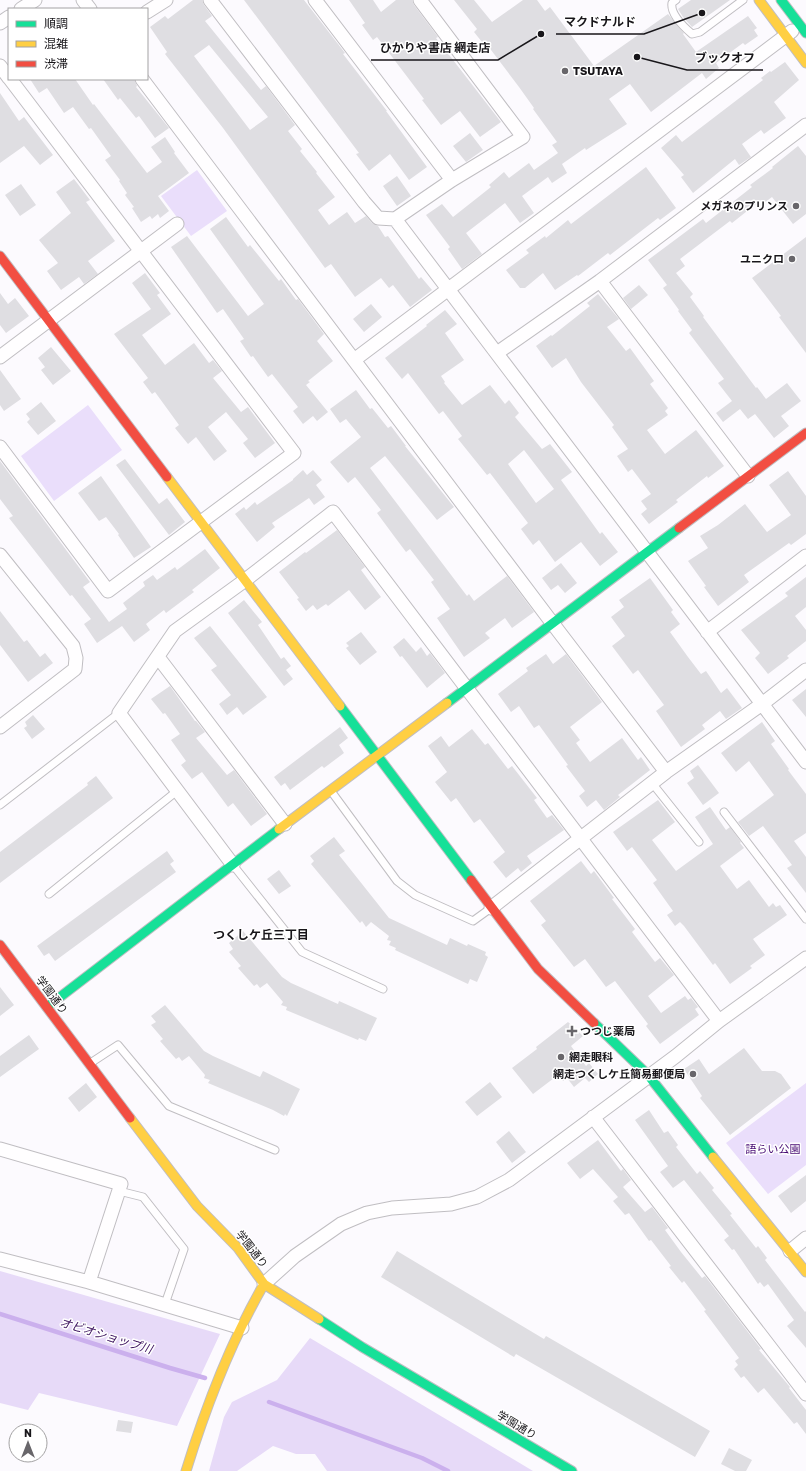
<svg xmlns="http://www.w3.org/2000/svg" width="806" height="1471" viewBox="0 0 806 1471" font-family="Rubik,'Noto Sans JP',sans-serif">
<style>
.green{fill:#eadefb}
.forest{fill:#e7daf8}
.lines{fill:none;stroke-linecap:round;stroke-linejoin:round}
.stream{stroke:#cbb0ed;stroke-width:4.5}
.building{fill:#dfdee2;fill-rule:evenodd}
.lane-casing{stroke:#c0bec2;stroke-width:9}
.street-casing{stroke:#c0bec2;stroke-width:15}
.fast-casing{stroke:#c0bec2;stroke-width:11}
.slow-casing{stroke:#c0bec2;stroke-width:11}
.jam-casing{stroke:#c0bec2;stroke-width:11}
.lane{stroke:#fffeff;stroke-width:7}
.street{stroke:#fffeff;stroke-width:13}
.fast{stroke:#16e098;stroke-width:9}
.slow{stroke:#ffcf43;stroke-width:9}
.jam{stroke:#f24e42;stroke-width:9}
.poi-dot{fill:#68666a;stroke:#fff;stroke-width:1.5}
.labels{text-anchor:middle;stroke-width:3;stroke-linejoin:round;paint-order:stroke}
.poi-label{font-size:11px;font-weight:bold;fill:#18161a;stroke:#fff;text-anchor:start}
.street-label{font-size:11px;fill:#18161a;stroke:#fff}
.park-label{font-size:11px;fill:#470a73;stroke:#fff}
.neighbourhood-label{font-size:12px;font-weight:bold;fill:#18161a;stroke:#fff}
.water-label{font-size:12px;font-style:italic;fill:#380e5b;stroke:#fff}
.leader{fill:none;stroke:#18161a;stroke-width:1.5}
.callout-dot{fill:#18161a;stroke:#fff;stroke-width:1.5}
.callout-label{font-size:12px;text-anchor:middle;font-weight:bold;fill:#18161a;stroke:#fff;stroke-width:3;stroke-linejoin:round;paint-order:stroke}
</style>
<rect width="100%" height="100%" fill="#fcfafe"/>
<path class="green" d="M197 170 227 211 191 236 161 196Z
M88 405 122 450 54 501 21 456Z
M806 1083V1165L768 1194 726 1143Z"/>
<path class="forest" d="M0 1271 220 1334 177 1426 39 1393 28 1410 0 1403Z
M310 1338 533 1471H327L315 1454H296L273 1446 237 1471H209L224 1417 232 1402 277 1380Z"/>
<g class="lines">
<path class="stream" d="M0 1314 170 1368 205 1378
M269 1402 422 1458 448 1471"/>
</g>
<path class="building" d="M193 0H202L204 5 212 16 205 21 261 90 266 86 295 125 288 131 302 149 300 151 317 172 316 173 335 197 318 210 329 225 347 212 355 223 366 216 372 223 378 226 385 237 388 236 419 279 421 277 432 290 410 307 393 285 389 288 381 278 355 297 331 264 325 268 223 128 165 54 167 52 150 27 165 16 168 19ZM209 45 268 117 250 130 194 56Z
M244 0H304L345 53 343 54 387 111H386L427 167 409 180 390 154 369 171 356 154 359 153Z
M349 0H373L381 12 396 0H412L414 5 438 37 436 38 501 122 480 137 460 111 441 125 422 100 424 99 377 37 373 40 362 25 365 23Z
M454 0H474L492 22 523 0H537L545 11 550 7 594 66 668 14 684 33 683 34 696 52 748 16 757 28 754 30 758 36 745 45 743 43 716 63 719 68 706 79 702 73 651 112 630 84 609 99 627 124 586 150 585 148 562 164 567 173 552 183 548 177 522 196 534 213 520 223 505 203 466 233 482 254 462 269 448 249 450 247 426 215 442 204 453 217 491 187 489 185 504 172 509 178 529 163 534 170 558 153 552 145 557 142 533 109 534 108 519 87 488 46 486 47 474 32 477 29Z
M691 0H730L692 27 683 17 678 9Z
M785 62 799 80 774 102 786 118 764 134 761 130 742 144 751 157 739 165 735 159 693 193 681 177 684 175 661 148 676 135 682 142 763 80 761 78 770 71 771 72Z
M30 79H75L93 105 94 104 147 173 162 162 151 147 165 137 175 152 174 153 189 173 158 196 169 211 160 218 158 214 152 219 150 216 141 222 132 208 134 207 125 195 127 193 119 181 120 180 105 160 111 156 91 128 89 129 73 107 64 113 47 88 39 93Z
M103 79H134L137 86 136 87 169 128 155 138 139 116 136 118 120 98 118 100Z
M0 93 19 121 24 117 53 155 40 165 24 146 0 163Z
M470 133 483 150 466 162 453 146Z
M798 146 806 156V214L793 224 772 197 764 203 761 200 732 223 730 221 680 259 685 266 676 273 693 294 690 297 704 316 703 317 756 388 757 387 766 399 787 383 801 401 781 416 789 426 774 438 755 414 748 419 740 409 723 422 716 413 732 401 718 383 724 379 689 333 692 330 678 311 679 310 663 288 667 285 648 260 703 219 706 223 752 187 750 185 773 168 772 167Z
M646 167 676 208 660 220 658 218 610 255 608 253 578 276 577 275 555 290 543 273 525 288H520L506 270 529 253 526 250 545 236 546 238 568 220 571 224Z
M397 176 411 196 397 206 383 186Z
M74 179 90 200 86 202 115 241 88 261 98 274 84 284 79 277 61 290 47 271 58 263 39 240 71 213 56 192Z
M21 184 36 205 20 216 5 195Z
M226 217 248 247 250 245 279 281 281 279 296 300 298 299 324 334 317 341 333 361 308 381 310 382 306 385 328 412 317 421 313 416 303 424 293 411 298 407 272 374 268 377 253 356 251 357 240 341 244 339 223 309 217 313 171 247 187 236 248 316 264 304 210 229Z
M806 237V353L779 317 781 316 752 278Z
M145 273 160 293 157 295 171 314 142 335 165 365 194 343 209 363 213 360 222 371 213 378 241 412 248 407 275 443 255 458 243 443 248 439 226 412 208 427 227 451 214 461 196 437 188 444 175 428 179 425 155 392 152 394 143 382 148 378 114 334 151 309 132 283Z
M639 285 648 295 631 309 623 298Z
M0 293 8 304 15 298 29 316 6 333 0 325Z
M598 294 619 319 607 327 626 351 630 348 654 381 650 384 668 408 665 411 668 415 647 430 665 454 696 430 724 466 708 478 707 476 676 500 678 502 649 524 641 514 647 509 641 501 651 494 632 469 628 472 617 456 628 449 612 427 614 425 581 382 566 358 552 368 536 346 551 335 552 336 590 306 587 303Z
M371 304 382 317 364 332 353 319Z
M445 310 457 324 445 333 464 360 441 376 445 382 444 383 462 405 490 385 505 404 509 400 519 413 515 417 542 449 550 444 572 472 561 480 600 534 602 532 618 552 600 566 581 542 555 562 539 540 533 545 521 529 528 523 490 473 487 475 458 439 462 436 443 411 439 414 408 373 402 379 385 358 427 326 426 325ZM524 450 554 489 536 503 508 464Z
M51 347 71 371 53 385 41 370 45 367 38 358Z
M0 370 21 399 4 411 0 405Z
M356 390 370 409 372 408 388 428 391 426 406 446H405L454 507 437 520 385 456 370 468 467 596 469 594 474 601 507 576 534 612 512 628 505 618 485 633 490 638 464 657 437 618 450 609 431 582 434 580 410 549 406 552 394 536 377 513 381 510 355 477 348 483 330 462 361 437 346 419 340 423 330 409Z
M41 402 56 421 38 435 27 422 30 419 26 414Z
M125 459 159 504 167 498 185 522 169 535 116 465Z
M0 461 90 582 83 587 109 622 127 609 123 603 145 586 143 582 153 575 157 580 175 567 177 570 205 549 220 568 192 590 194 592 166 613 164 610 146 624 150 630 134 642 122 626 97 643 84 624 91 619 72 595 70 596 9 518 13 516 0 499Z
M303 470 307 475 313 470 322 480 316 485 325 497 314 505 309 498 272 523 275 527 257 542 235 514 244 507 246 510 255 502 257 505 293 480V479Z
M788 471 806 496V534L791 545 789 543 744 575 749 582 718 606 704 587 706 586 688 561 708 548 700 536 718 525 745 504 767 532 791 515 769 485Z
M101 476 151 547 134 558 118 535 119 534 106 517 99 521 78 493Z
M337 530 365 567 361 570 381 597 365 610 349 590 328 606 326 604 317 610 313 605 306 611 297 599 299 598 279 572 305 552 306 553Z
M561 563 577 583 565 593 558 585 551 590 542 578Z
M806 577V607L795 616 806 630V641L787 656 789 658 768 674 755 658 760 653 741 630 788 596 785 593Z
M650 578 673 610 671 612 680 624 670 632 688 657 701 674 706 671 721 693 727 688 742 708 726 719 720 711 702 725 705 729 681 747 656 711 664 705 638 670 633 674 612 646 625 636 611 617 624 607 619 600Z
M244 600 262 622 258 625 281 659 284 657 291 666 286 670 293 679 284 686 228 613Z
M0 611 24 642 27 640 40 657 45 653 53 663 28 682 0 645Z
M210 626 267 697 243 715 237 707 227 715 219 704 231 695 211 670 217 666 194 638Z
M361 632 377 652 360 665 346 648 349 646 346 643Z
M404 638 416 652 421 647 427 656 430 653 445 673 427 688 402 656 400 657 393 647Z
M546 654 553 664 566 654 602 702 570 727 580 740 576 743 590 762 622 738 638 760 641 757 650 770 618 795 620 797 604 810 596 800 587 807 579 796 585 791 566 766 568 765 539 725 534 728 519 706 511 712 498 694 528 671 526 668Z
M170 686 195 721H196L205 732 196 738 227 775 234 770 267 814 251 826 233 803 228 807 202 772 192 779 181 765 186 761 171 740 180 734 165 713 163 714 151 699Z
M806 689V717L792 700Z
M33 715 45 729 32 739 24 728 27 726 25 722Z
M762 722 775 741 771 744 789 769 788 770 806 794V833L794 841 806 857V893L787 868 792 865 763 826 749 836 738 822 774 795 749 761 736 772 721 753Z
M340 727 348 738 339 745 344 753 324 768 322 766 290 790 285 783 281 786 274 777Z
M472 729 485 745 488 743 508 769 512 766 537 798 534 800 547 818 552 815 564 830 527 856 532 863 521 872 518 868 506 878 493 862 505 852 480 819 474 823 456 798 451 802 435 782 447 772 428 746 441 736 449 747Z
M698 765 719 793 703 805 687 783 694 778 690 771Z
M96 776 113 798 0 883V852L88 785 87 783Z
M658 800 675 822 652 840 676 871 713 844 695 817 710 807 726 830 730 827 741 842 740 843 744 848 720 866 737 889 749 880 769 907 773 903 776 907 780 905 787 915 753 939 765 955 750 966 752 968 730 984 715 963 713 965 684 926 680 922 675 926 667 915 673 911 653 883 657 880 632 847 627 851 613 832Z
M334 837 345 851 339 855 389 918 447 945 450 938 467 946 468 944 486 952 485 955 488 957 477 982 470 979 468 984 395 950 396 948 389 945 391 941 387 940 389 936 371 922 366 927 362 921 360 923 311 864 314 861 310 856Z
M167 851 174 861 170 864 176 872 55 961 49 953 44 956 37 946Z
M581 861 591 874 594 871 614 898 612 899 635 929 632 932 655 962 660 958 674 975 648 996 661 1013 685 996 688 1000 691 998 698 1007 695 1009 699 1015 660 1044 646 1026 648 1024 615 981 606 987 585 959 574 967 541 925 546 921 530 901Z
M279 870 291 886 279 894 267 879Z
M243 931 282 977 291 983 338 1004 339 1001 377 1018 366 1041 359 1038 358 1040 286 1010 287 1007 281 1005 283 1002 267 983 260 988 257 984 254 986 238 968 241 966 229 952 233 949 229 943Z
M0 987 14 1005 0 1016Z
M165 1005 204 1051 213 1056 260 1077 263 1071 300 1089 287 1116 285 1114 284 1116 273 1110 208 1083 210 1080 204 1078 205 1075 189 1056 182 1061 179 1057 176 1059 160 1041 163 1039 151 1025 156 1022 151 1016Z
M568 1022 583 1036 571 1046 586 1066 589 1063 598 1074 589 1082 585 1078 574 1087 567 1078 563 1081 558 1075 533 1094 512 1068 537 1049 536 1047Z
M29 1035 39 1049 0 1077V1056Z
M744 1048 762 1071H775L781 1074 791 1088 730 1135 700 1098 702 1096 684 1069 699 1059 709 1074Z
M490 1082 502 1097 477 1116 465 1102Z
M86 1083 97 1097 79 1112 68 1098Z
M649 1110 664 1133 668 1131 678 1145 676 1147 697 1174 700 1171 714 1188 712 1190 732 1214 730 1215 756 1248 758 1246 767 1258 765 1260 805 1312 806 1311V1348L787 1326 794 1320 768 1284 764 1287 760 1282 758 1284 734 1249 732 1250 724 1240 729 1236 684 1180 673 1188 660 1172 668 1166 635 1120Z
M509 1131 526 1152 512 1163 496 1142Z
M598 1140 621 1171 623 1169 631 1180 623 1187 645 1212 652 1207 668 1228 665 1230 681 1252 702 1278 705 1276 761 1349 759 1350 790 1387 789 1388 806 1410V1434L797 1422 794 1424 764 1388 758 1393 744 1376 741 1378 734 1369 738 1365 735 1361 739 1358 704 1311 706 1310 684 1281 682 1283 669 1267 671 1266 651 1240 649 1241 629 1213 625 1215 613 1201 618 1197 593 1169 580 1179 567 1163Z
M806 1175V1201L791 1213 778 1196Z
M397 1251 544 1339 546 1336 710 1431 695 1457 516 1354 514 1357 381 1277Z
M118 1420 133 1422 131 1433 116 1431Z
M729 1448 752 1460 746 1471H735L721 1464Z"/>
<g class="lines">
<defs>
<path id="lane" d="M676 0 672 3C670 14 685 28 692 34L700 32 743 0
M652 783 699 842
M331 791 397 881 415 895 473 921 491 908
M0 805 119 713
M724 812 806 919
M233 865 302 952 383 989
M49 894 177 791
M89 1064 118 1045 169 1106 275 1150
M119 1191 143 1197 184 1249 165 1304"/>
<path id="street" d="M83 0 90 9
M210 0 364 202 378 218 395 219 452 180 523 137 420 0
M315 0 452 180
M21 9 35 0
M147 12 166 0
M0 23 9 17
M0 66 9 78
M142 79 553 624 666 772 762 704 806 670
M395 219 806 762
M600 281 748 476
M497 353 600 281 806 125
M0 357 177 224
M354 360 792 31
M0 447 108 591 294 453 10 79
M0 555 73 646 76 658 75 669 0 727
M707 632 806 556
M158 657 285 824
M233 865 119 713 175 631 244 581 333 512 719 1021
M491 908 666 772
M593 1117 806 1394
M0 1149 121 1184 89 1282
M790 1251 806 1238
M0 1259 89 1282 242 1328
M264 1284 295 1256 341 1224 367 1213 392 1208 451 1204 477 1197 509 1180 676 1056 719 1021 806 958"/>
<path id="fast" d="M781 0 806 33
M447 703 679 528
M340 706 471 880
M47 1007 279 829
M594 1023 648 1075 713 1157
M319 1319 362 1347 572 1471"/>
<path id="slow" d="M759 0 806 63
M167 477 340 706
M279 829 447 703
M130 1118 197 1206 238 1248 264 1284 319 1319
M713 1157 806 1272
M186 1471C206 1406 230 1343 264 1284"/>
<path id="jam" d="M0 256 167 477
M679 528 806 433
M471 880 538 969 594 1023
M0 945 130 1118"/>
</defs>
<use href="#lane" class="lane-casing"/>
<use href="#street" class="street-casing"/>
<use href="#fast" class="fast-casing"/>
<use href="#slow" class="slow-casing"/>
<use href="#jam" class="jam-casing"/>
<use href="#lane" class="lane"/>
<use href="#street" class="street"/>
<use href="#fast" class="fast"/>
<use href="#slow" class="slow"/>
<use href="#jam" class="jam"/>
</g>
<g class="poi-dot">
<circle cx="565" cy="71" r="4"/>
<circle cx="796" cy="206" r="4"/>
<circle cx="792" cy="259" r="4"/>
<path d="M570 1025h4v4h4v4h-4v4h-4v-4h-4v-4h4z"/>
<circle cx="561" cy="1057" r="4"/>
<circle cx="693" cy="1074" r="4"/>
</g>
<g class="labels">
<g class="poi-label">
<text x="573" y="75">TSUTAYA</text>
<text x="788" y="210" text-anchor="end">メガネのプリンス</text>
<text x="784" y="263" text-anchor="end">ユニクロ</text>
<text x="580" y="1035">つつじ薬局</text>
<text x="569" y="1061">網走眼科</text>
<text x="685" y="1078" text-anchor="end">網走つくしケ丘簡易郵便局</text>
</g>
<g class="street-label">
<text transform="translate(52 995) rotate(53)" y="4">学園通り</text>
<text transform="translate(252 1249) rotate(52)" y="4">学園通り</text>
<text transform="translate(517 1425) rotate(31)" y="4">学園通り</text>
</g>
<g class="park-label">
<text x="773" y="1153">語らい公園</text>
</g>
<g class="neighbourhood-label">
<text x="261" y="939">つくしケ丘三丁目</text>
</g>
<g class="water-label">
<text transform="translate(106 1336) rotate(17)" y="4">オビオショップ川</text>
</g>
</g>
<path class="leader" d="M702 13L644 34H556M541 34L498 60H371M637 57L687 70H763"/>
<g class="callout-dot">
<circle cx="702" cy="13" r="4"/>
<circle cx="541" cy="34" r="4"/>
<circle cx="637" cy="57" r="4"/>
</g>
<g class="callout-label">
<text x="600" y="26">マクドナルド</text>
<text x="435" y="52">ひかりや書店 網走店</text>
<text x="725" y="62">ブックオフ</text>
</g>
<rect x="8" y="8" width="140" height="72" fill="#ffffff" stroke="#a3a2a3"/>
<rect x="16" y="21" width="20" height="6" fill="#16e098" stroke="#a3a2a3"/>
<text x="44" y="28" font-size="12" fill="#18161a">順調</text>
<rect x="16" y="41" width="20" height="6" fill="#ffcf43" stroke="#a3a2a3"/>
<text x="44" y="48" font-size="12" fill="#18161a">混雑</text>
<rect x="16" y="61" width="20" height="6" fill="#f24e42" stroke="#a3a2a3"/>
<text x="44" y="68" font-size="12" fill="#18161a">渋滞</text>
<g transform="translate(28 1443)"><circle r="19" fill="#ffffff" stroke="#a3a2a3"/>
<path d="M0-3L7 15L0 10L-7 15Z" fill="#68666a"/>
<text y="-6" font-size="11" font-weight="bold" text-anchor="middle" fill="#18161a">N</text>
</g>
</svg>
